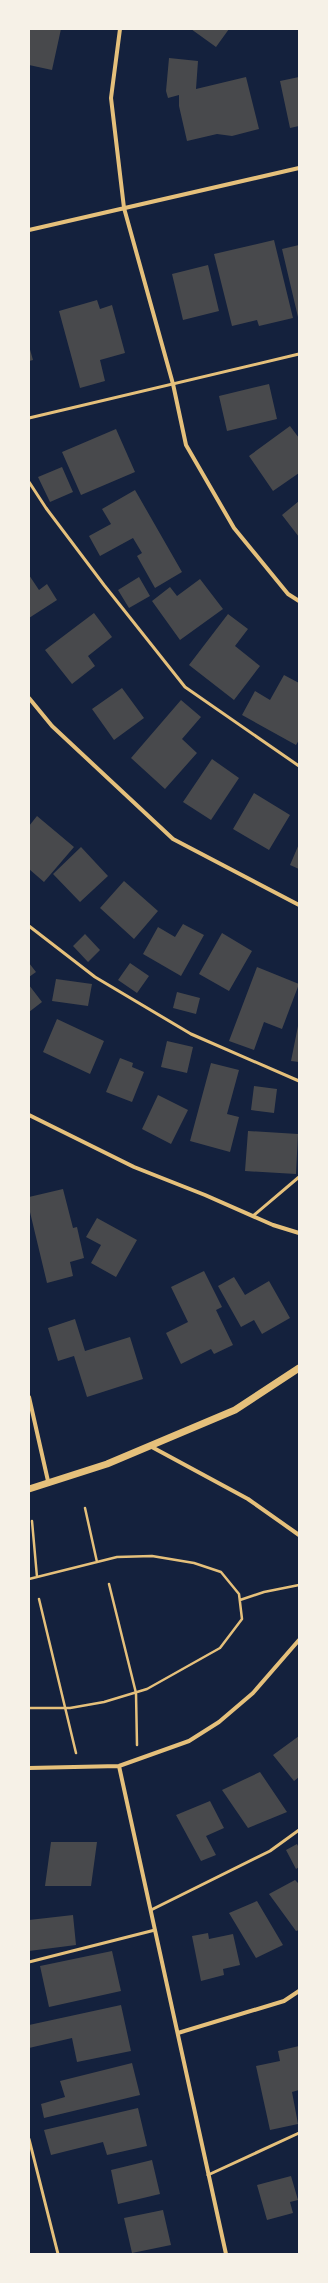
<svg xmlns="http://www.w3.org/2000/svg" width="328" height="2283" viewBox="0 0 328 2283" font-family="'Fira Sans',sans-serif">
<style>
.building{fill:#48494c}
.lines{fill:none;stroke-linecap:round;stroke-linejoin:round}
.path{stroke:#e5c07b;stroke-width:2.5}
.service{stroke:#e5c07b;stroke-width:3}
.minor{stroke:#e5c07b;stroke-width:4}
.tertiary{stroke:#e5c07b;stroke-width:7}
</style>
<rect width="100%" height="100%" fill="#14213d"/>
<path class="building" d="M29 29H61L52 70 29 65Z
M191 29H229L216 47Z
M169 58 198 61 196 89 246 77 259 129 232 136 217 134 187 141 179 106V95L168 98 166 91Z
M299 77V126L290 128 280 81Z
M274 240 293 318 259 326 257 320 232 326 214 254Z
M299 245V317H298L282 249Z
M208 265 219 311 183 320 172 274Z
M97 300 100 309 112 305 125 353 100 360 105 381 80 388 59 311Z
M29 346 33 360 29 361Z
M269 384 277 419 227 431 219 396Z
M290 426 299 438V473L273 491 249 456Z
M116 429 135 472 81 495 62 452Z
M62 467 73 492 50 502 38 477Z
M135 490 182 572 155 588 137 556 142 553 133 538 100 556 89 536 111 524 102 509Z
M299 501V537L282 515Z
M29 575 39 590 47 584 57 600 29 618Z
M139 577 150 596 129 608 118 590Z
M200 579 223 609 180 640 152 601 170 587 177 596Z
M94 613 112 637 88 656 95 666 72 684 45 650Z
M228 614 248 629 235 646 260 666 234 700 189 665Z
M284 675 299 683V740L296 745 242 715 255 691 270 700Z
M122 688 144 718 114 740 92 709Z
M181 700 201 717 182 739 197 753 165 789 131 758Z
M212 759 239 778 211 820 183 802Z
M254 793 290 815 269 850 233 829Z
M37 816 74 847 44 882 29 869V826Z
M299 844V869L290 865Z
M81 847 108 876 80 902 53 874Z
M124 881 158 911 134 939 100 908Z
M183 924 204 935 181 976 143 954 158 927 175 937Z
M222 933 252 951 229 991 199 974Z
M85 934 100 950 88 962 73 946Z
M29 963 36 972 29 977Z
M130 963 149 976 137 993 118 980Z
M257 967 299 984 282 1029 264 1022 254 1050 229 1041Z
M56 979 92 984 88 1006 52 1001Z
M29 985 42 1002 29 1012Z
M177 992 200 998 196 1014 173 1008Z
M57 1019 104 1041 90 1074 43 1052Z
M298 1026H299V1062L291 1061Z
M167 1041 193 1047 187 1073 161 1067Z
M120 1058 133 1063 132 1067 144 1072 132 1102 106 1092Z
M211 1063 239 1070 227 1114 239 1117 230 1152 190 1141Z
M254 1086 277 1089 274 1113 251 1110Z
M158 1095 188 1110 171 1144 142 1129Z
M248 1131 298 1134 296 1174 245 1171Z
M63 1189 73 1228 77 1227 84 1258 70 1262 73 1276 47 1283 29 1208V1197Z
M97 1218 137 1240 116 1277 91 1263 101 1245 86 1237Z
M204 1271 222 1307 216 1310 233 1345 214 1354 211 1349 181 1364 166 1333 188 1322 171 1287Z
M234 1277 245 1295 269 1281 290 1318 262 1334 254 1320 241 1327 218 1286Z
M75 1319 85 1351 130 1337 143 1379 87 1397 74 1356 58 1361 48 1328Z
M299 1736V1777L294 1781 273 1755Z
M260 1772 287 1812 248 1828 222 1790Z
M210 1801 224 1828 206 1836 216 1855 201 1861 176 1815Z
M51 1842H97L91 1886H45Z
M297 1844 299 1848V1867L296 1869 286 1850Z
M295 1880 299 1884V1930L296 1931 269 1894Z
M257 1901 283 1945 256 1958 229 1913Z
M73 1915 76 1945 29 1951V1920Z
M208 1933 209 1939 233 1934 240 1965 223 1969 224 1975 201 1981 192 1936Z
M112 1951 121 1991 49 2007 40 1966Z
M121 2005 131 2051 77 2062 72 2038 29 2048V2025Z
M299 2046V2090L292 2092 298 2124 270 2130 256 2066 280 2061 278 2051Z
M132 2063 140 2095 44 2118 41 2104 65 2097 60 2081Z
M138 2108 147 2146 107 2155 103 2142 51 2155 44 2130Z
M152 2160 160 2194 118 2204 111 2170Z
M291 2176 298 2200 290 2202 293 2213 267 2220 257 2185Z
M163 2210 171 2245 132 2253 124 2218Z"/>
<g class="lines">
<path class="path" d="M85 1508 97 1562
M32 1521 37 1577
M29 1579 117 1557 152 1556 194 1563 221 1572 239 1594 242 1619 220 1648 147 1689 104 1702 70 1708H29
M109 1584 136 1693 137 1745
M39 1599 76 1753
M240 1600 264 1592 299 1585"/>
<path class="service" d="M29 418 299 354
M29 482 46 508 104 585 185 687 299 766
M29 926 95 977 191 1034 299 1081
M253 1216 299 1177
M151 1910 270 1851 299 1830
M29 1962 155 1930
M29 2139 58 2254
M208 2175 299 2133"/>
<path class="minor" d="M120 29 111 98 124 208 173 384 186 445 234 528 288 594 299 601
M29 230 299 168
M29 698 52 726 173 839 299 905
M29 1115 134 1167 205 1195 273 1225 299 1233
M29 1397 48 1481
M150 1446 248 1499 299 1535
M119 1766 226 2254
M29 1768 119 1766 189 1741 219 1722 253 1693 299 1640
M178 2033 284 2001 299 1991"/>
<path class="tertiary" d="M29 1489 107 1464 235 1410 299 1368"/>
</g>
<rect width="328" height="2283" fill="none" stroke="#f6f1e7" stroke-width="60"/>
</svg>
